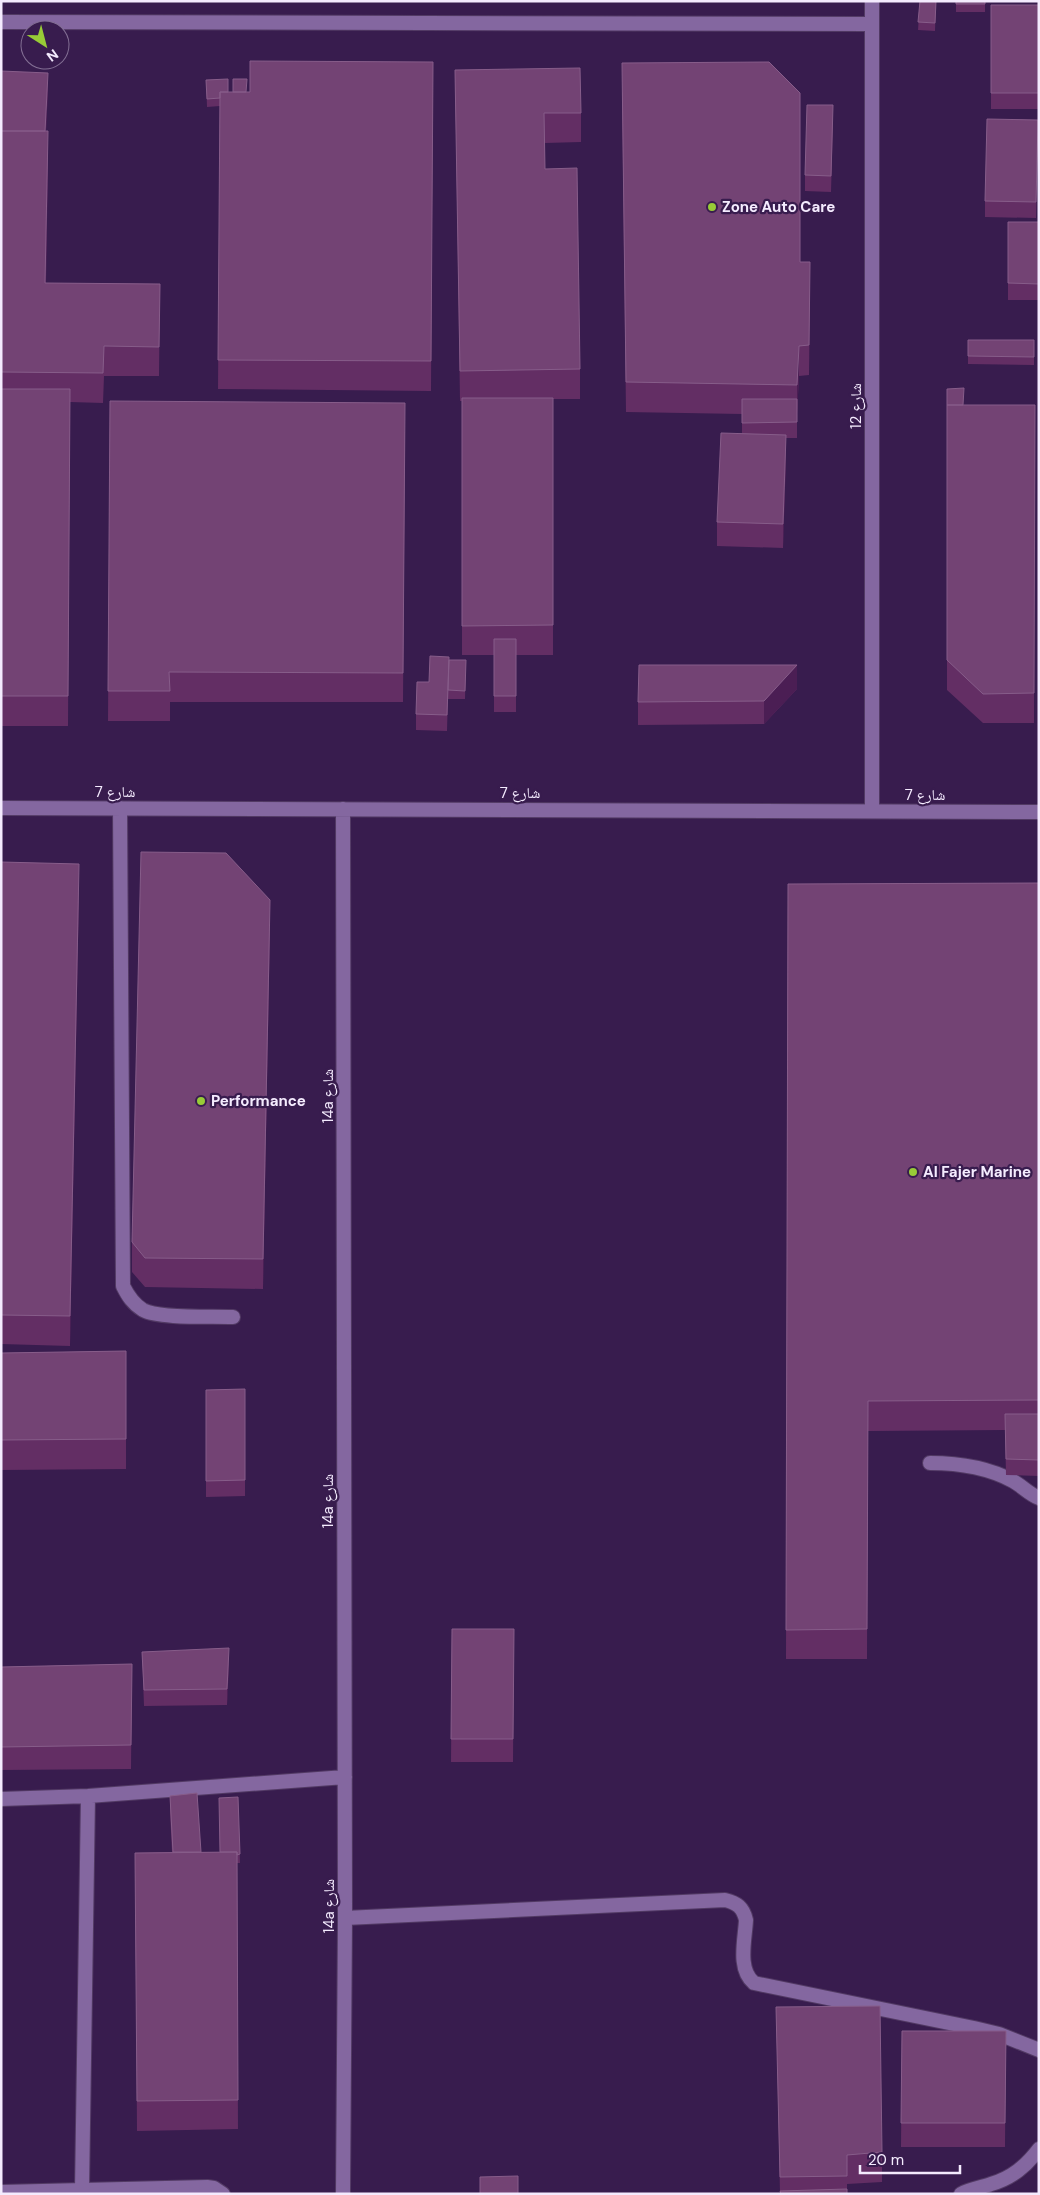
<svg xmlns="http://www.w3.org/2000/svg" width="1040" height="2195" viewBox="0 0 1040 2195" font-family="'DM Sans','Noto Naskh Arabic',sans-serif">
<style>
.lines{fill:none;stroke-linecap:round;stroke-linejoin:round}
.service-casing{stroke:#523a64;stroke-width:16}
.service{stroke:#8467a0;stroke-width:14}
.wall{fill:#632e64}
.shaded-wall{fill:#4b1e54}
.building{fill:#734374;stroke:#875d8a}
.poi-dot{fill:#98cb37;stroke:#381c4e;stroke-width:2}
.labels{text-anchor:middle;stroke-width:4.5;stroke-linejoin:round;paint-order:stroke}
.poi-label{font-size:15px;font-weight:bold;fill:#f4ebfe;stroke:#381c4e;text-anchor:start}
.street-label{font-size:15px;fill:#f4ebfe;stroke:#381c4e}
</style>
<rect width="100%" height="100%" fill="#381c4e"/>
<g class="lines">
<defs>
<path id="service" d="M872 1V811
M1 22 872 24
M1 808 1039 812
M120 808 123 1286C128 1296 133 1304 143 1310 159 1319 213 1316 233 1317
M930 1463C959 1463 987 1467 1013 1481 1022 1486 1029 1494 1039 1498
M1 1799 88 1796 345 1777
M345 1918 725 1900C737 1903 743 1907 746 1920 745 1940 737 1969 754 1983L974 2028 999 2034 1039 2050
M82 2190 88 1796
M1 2192 207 2187 214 2188 223 2194
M343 2194 345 1918 343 809
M961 2194C971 2188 981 2188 991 2184 1012 2178 1026 2166 1039 2149"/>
</defs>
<use href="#service" class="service-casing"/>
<use href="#service" class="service"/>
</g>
<path class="wall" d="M920 1H936L935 31 918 30Z
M956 1H985V12H956Z
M991 5H1039V109H991Z
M433 62 431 391 218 389 220 106 207 107 206 80 228 92H250Z
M455 70 581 113V142L545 143V169L580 369V399H553V655H516V712H494V655H462V401H460Z
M1 71 48 89 46 131 48 161 46 283 160 284 159 376H104L103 403 70 402 68 726H1Z
M622 92 800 262 810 292 809 375 799 376 797 414V438H786V458L783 548 717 546V522L742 434V414L626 412Z
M833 121 831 192 805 191V175Z
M1038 136 1036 218 985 217V201Z
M1008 222H1039V300H1008Z
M968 340H1034V365L968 364Z
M110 401 405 432 403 702H170V721H108Z
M947 405H1035L1034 723H983L947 690Z
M466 660 465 699H448V695L447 731 416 730V714L429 682Z
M797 689 764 724 638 725V702Z
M1 862 79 893 70 1346 1 1344Z
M1039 883V1476L1006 1475 1005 1430 868 1431 867 1659H786L788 884Z
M270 930 263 1289 145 1287 132 1272V1242Z
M126 1351V1469L1 1470V1353Z
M245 1389V1496L206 1497V1390Z
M452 1629H514L513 1762H451Z
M142 1652 229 1664 227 1705 144 1706Z
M132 1664 131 1769 1 1770V1667Z
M170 1796 201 1852H220L238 1797 240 1863H237L238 2129 137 2131 135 1853 172 1852 170 1812Z
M776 2007 882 2152V2182L847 2184V2194H780Z
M902 2031H1006L1005 2147H901Z"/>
<path class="shaded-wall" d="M48 73V89L45 152V136Z
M48 131V161L45 313V283Z
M810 262V292L809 375V345Z
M799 346V376L797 415V385Z
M786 435V458L783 548V524Z
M797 665V689L764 724V701Z
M79 864V893L70 1346V1316Z
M270 900V930L263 1289V1259Z
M229 1648V1664L227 1705V1689Z"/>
<path class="building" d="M920 1H936L935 23 918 22Z
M956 1H985V4H956Z
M991 5H1039V93H991Z
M250 61 433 62 431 361 218 360 220 92H250Z
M769 62 800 93V262H810L809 345 799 346 797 385 626 382 622 63Z
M580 68 581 113H544L545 169 577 168 580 369 460 371 455 70Z
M1 71 48 73 45 131H1Z
M228 79V92H220V98L207 99 206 80Z
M233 79H247L246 92H233Z
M807 105H833L831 176 805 175Z
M987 119 1038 120 1036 202 985 201Z
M1 131H48L45 283 160 284 159 347 104 346 103 373 1 372Z
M1008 222H1039V284L1008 283Z
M968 340H1034V357L968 356Z
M964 388 963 405H947V389Z
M1 389H70L68 696H1Z
M462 398H553V625L462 626Z
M742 399H797V422L742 423Z
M110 401 405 403 403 673 169 672 170 691H108Z
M947 405H1035L1034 693 983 694 947 660Z
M721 433 786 435 783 524 717 522Z
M494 639H516V696H494Z
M430 656 449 657 447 715 416 714 417 682H429Z
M449 660H466L465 691 448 690Z
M639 665H797L764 701 638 702Z
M141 852 226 853 270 900 263 1259 145 1258 132 1242Z
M1 862 79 864 70 1316 1 1315Z
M1039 883V1400L868 1401 867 1629 786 1630 788 884Z
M126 1351V1439L1 1440V1353Z
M245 1389V1480L206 1481V1390Z
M1005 1414H1039V1460L1006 1459Z
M452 1629H514L513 1739H451Z
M229 1648 227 1689 144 1690 142 1652Z
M132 1664 131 1745 1 1747V1667Z
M197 1793 201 1852H173L170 1796Z
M238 1797 240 1854 237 1855V1852H220L219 1798Z
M237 1852 238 2100 137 2101 135 1853Z
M880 2006 882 2152 847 2155V2176L780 2177 776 2007Z
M902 2031H1006L1005 2123H901Z
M518 2176V2194H480V2177Z
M847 2189V2194H781L780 2191Z"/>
<g class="poi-dot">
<circle cx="712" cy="207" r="5"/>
<circle cx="201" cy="1101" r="5"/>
<circle cx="913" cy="1172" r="5"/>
</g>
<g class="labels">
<g class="poi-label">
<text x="722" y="212">Zone Auto Care</text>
<text x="211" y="1106">Performance</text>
<text x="923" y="1177">Al Fajer Marine</text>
</g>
<g class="street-label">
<text transform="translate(856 406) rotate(-90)" y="5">شارع 12</text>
<text x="115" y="797">شارع 7</text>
<text x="520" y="798">شارع 7</text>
<text x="925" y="800">شارع 7</text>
<text transform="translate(328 1096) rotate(-90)" y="5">14a شارع</text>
<text transform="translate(328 1501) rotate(-90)" y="5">14a شارع</text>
<text transform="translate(329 1906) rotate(-90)" y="5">14a شارع</text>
</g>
</g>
<rect width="1040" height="2195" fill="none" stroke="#f4ebfe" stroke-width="5"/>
<g transform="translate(45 45) rotate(144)"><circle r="24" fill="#381c4e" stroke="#836f94"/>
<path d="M0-4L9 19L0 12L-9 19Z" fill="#98cb37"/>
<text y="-8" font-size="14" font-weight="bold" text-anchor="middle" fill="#f4ebfe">N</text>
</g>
<path d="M860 2165v8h100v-8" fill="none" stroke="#f4ebfe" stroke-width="2.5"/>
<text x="868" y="2165" font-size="15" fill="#f4ebfe" stroke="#381c4e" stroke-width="4" paint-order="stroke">20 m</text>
</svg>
